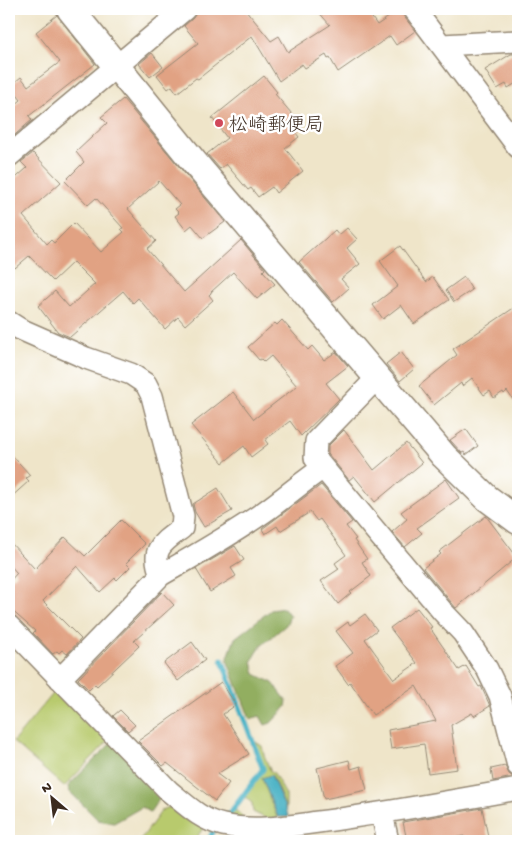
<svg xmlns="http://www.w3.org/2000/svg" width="527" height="850" viewBox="0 0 527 850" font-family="'Gochi Hand','Klee One',sans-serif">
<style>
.green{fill:#b8ca6d;stroke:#7a7a46}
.forest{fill:#92ae60;stroke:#666c3f}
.water{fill:#46b1c4;stroke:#406e71}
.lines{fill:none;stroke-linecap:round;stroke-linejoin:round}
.stream{stroke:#46b1c4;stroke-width:5.5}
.building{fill:#e1a283}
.minor-casing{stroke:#958874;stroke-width:24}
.tertiary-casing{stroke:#958874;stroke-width:29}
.minor{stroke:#fff;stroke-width:21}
.tertiary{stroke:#fff;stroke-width:26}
.poi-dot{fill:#d1495b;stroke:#fff;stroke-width:2}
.labels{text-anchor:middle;stroke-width:5;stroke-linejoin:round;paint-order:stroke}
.poi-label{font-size:19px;fill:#3b2a1e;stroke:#fff;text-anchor:start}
</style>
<rect width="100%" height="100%" fill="#fff"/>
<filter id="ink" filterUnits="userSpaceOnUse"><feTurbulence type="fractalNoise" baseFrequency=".02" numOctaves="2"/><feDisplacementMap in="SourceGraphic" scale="10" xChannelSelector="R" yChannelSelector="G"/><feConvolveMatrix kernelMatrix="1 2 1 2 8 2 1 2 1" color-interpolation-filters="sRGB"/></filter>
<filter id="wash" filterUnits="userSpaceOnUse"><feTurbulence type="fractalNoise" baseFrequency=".0096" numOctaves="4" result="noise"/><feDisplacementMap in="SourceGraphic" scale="20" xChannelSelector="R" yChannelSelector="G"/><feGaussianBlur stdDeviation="1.12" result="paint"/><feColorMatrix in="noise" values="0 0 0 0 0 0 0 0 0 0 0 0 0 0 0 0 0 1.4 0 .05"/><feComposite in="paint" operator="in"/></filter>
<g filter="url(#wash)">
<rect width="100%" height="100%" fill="#efe5c9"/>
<path class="green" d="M57 689 110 739 64 787 13 742Z
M254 741 262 746 264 755 271 772 274 773 286 795V808L272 775 262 778 277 817 271 821 253 812 252 803 245 797 235 810 243 817 240 819 230 815 264 769Z
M172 806 204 827 194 841H140L162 810Z"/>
<path class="forest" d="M284 608 290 616 286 625 261 646 252 661 255 674 273 683 287 701 286 707 271 723 265 725 260 716 250 719 227 660 235 638 271 610Z
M114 740 163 793 150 812 142 807 114 823 98 820 69 791 68 786Z"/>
<path class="water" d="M271 775 289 817H278L262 778Z"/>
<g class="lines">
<path class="stream" d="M222 660 263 769 228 816
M209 841 214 829"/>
</g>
<g id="blocks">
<path class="building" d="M197 9H245L271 41 279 36 288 52 330 25 316 9H366L377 25 399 10 415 31 396 45 390 36 338 72 330 58 328 59 326 55 305 68 302 64 279 81 252 36 198 79 196 78 177 93 172 86 168 89 157 75 198 43 184 26 193 18Z
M57 15 95 64 29 116 32 120 9 140V110L21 100 10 86 21 77 28 86 60 62 36 32Z
M152 53 163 67 150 77 139 64Z
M511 54H518V82L508 88 506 84 497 89 485 70Z
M264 76 277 92 275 94 303 127 296 133 299 137 285 148 303 171 276 193 272 187 258 197 251 188 248 190 226 164 220 169 207 154 227 138 212 118Z
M123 99 225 222 203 238 192 225 186 230 175 216 179 213 175 209 180 205 159 181 128 209 156 241 147 249 184 292 241 240 265 269 263 271 275 284 257 299 233 272 211 292V293L209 295 213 300 185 325 178 317 165 329 138 298 133 303 123 291 70 337 58 332 38 306 55 291 69 307 95 284 73 262 53 281 29 256 15 268 9 261V184L27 168 21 162 33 153 61 182 23 216 47 244 51 240 54 243 74 223 101 252 124 232 121 229 123 228 96 198 88 205 65 181 84 162 76 152 107 123 101 117Z
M347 228 357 239 347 248 360 264 341 279 349 288 333 302 299 262 335 230 339 235Z
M400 246 426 282 433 277 449 300 414 324 401 305 383 319 373 305 398 286 380 261Z
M464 277 472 290 454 302 446 290Z
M518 305V407L507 391 504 394 503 392 494 398 490 391 484 395 472 378 462 386 461 383 434 405 419 386 457 355 453 349Z
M282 320 308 350 312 346 324 360 336 352 348 366 326 383 339 399 301 436 290 421 265 440 268 444 251 457 244 446 223 463 191 425 233 392 254 419 297 386 271 356 264 362 261 359 259 360 248 347 275 323 277 325Z
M401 352 414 369 400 381 386 364Z
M466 429 478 446 466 455 464 452 462 453 450 440Z
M344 430 374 470 406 443 422 463 375 502 354 476 349 480 328 454V446Z
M9 452 30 475 26 478 29 481 9 499Z
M446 479 459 498 417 528 422 533 405 547 392 532 407 519 401 512Z
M321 485 352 522 346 526 356 539 354 540 367 559 362 562 371 576 350 592 351 593 338 604 321 581 339 569 335 563 346 555 320 519 317 521 310 512 280 531 277 526 265 534 262 529Z
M218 488 232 511 204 527 195 512 193 504Z
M486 516 517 557 456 608 423 568 441 554 439 552Z
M121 520 145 544 126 563 130 567 117 580 115 578 100 592 77 566 43 601 81 639 67 654 62 650 59 653 57 651 53 654 33 633 35 631 9 608V582L17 573 9 564V541L35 569 65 537 85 556Z
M235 546 244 560 231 568 236 576 210 592 196 569Z
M162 592 174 605 134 641 139 646 97 686 95 684 89 690 78 679Z
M417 608 432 627 430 628 459 670 466 666 479 687 481 686 490 706 474 716 472 713 451 725 457 769 428 773 424 744 391 749 388 730 436 721 416 686 373 715 350 682 348 684 335 666 353 653 336 631 348 622 350 625 365 614 377 630 365 639 394 679 417 663 390 628Z
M192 642 205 660 178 681 164 663Z
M221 682 236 705 223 714 249 754 217 774 229 783 215 801 167 763 163 766 138 741Z
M120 710 135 725 128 731 113 716Z
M349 760 351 769 361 766 367 790 324 799 317 768Z
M505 766 509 774 513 777 493 781 491 769Z
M482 808 489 841H466L464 836 441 841 440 839 425 841H407L403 822Z"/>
</g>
</g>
<g filter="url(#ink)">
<use href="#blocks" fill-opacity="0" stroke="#958874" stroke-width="1"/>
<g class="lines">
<defs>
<path id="minor" d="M414 9 518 147
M442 45 518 41
M9 156 185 9
M9 322 20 329 86 358 131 374 146 384 152 396 183 516 182 528C162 543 150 549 161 575L60 679
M377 378 316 441 315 458 443 612 463 633 487 669 500 696 518 766
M161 575C196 555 231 535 264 512 284 498 302 482 323 468
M9 626 169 791C186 805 201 820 223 825 254 832 288 826 318 822 386 813 452 801 518 789
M382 814 388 841"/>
<path id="tertiary" d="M70 9 194 162 444 456 487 498 518 521"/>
</defs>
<use href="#minor" class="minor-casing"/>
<use href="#tertiary" class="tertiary-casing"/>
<use href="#minor" class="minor"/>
<use href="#tertiary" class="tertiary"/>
</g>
</g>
<circle class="poi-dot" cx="219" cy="123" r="5"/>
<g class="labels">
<g class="poi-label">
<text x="229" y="130">松崎郵便局</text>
</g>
</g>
<rect width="527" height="850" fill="none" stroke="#fff" stroke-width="30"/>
<g transform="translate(52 798) rotate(332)" stroke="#ffffff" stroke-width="4" paint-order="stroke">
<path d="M0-4L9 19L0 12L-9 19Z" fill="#3b2a1e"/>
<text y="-8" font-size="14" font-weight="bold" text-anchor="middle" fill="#3b2a1e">N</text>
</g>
</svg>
